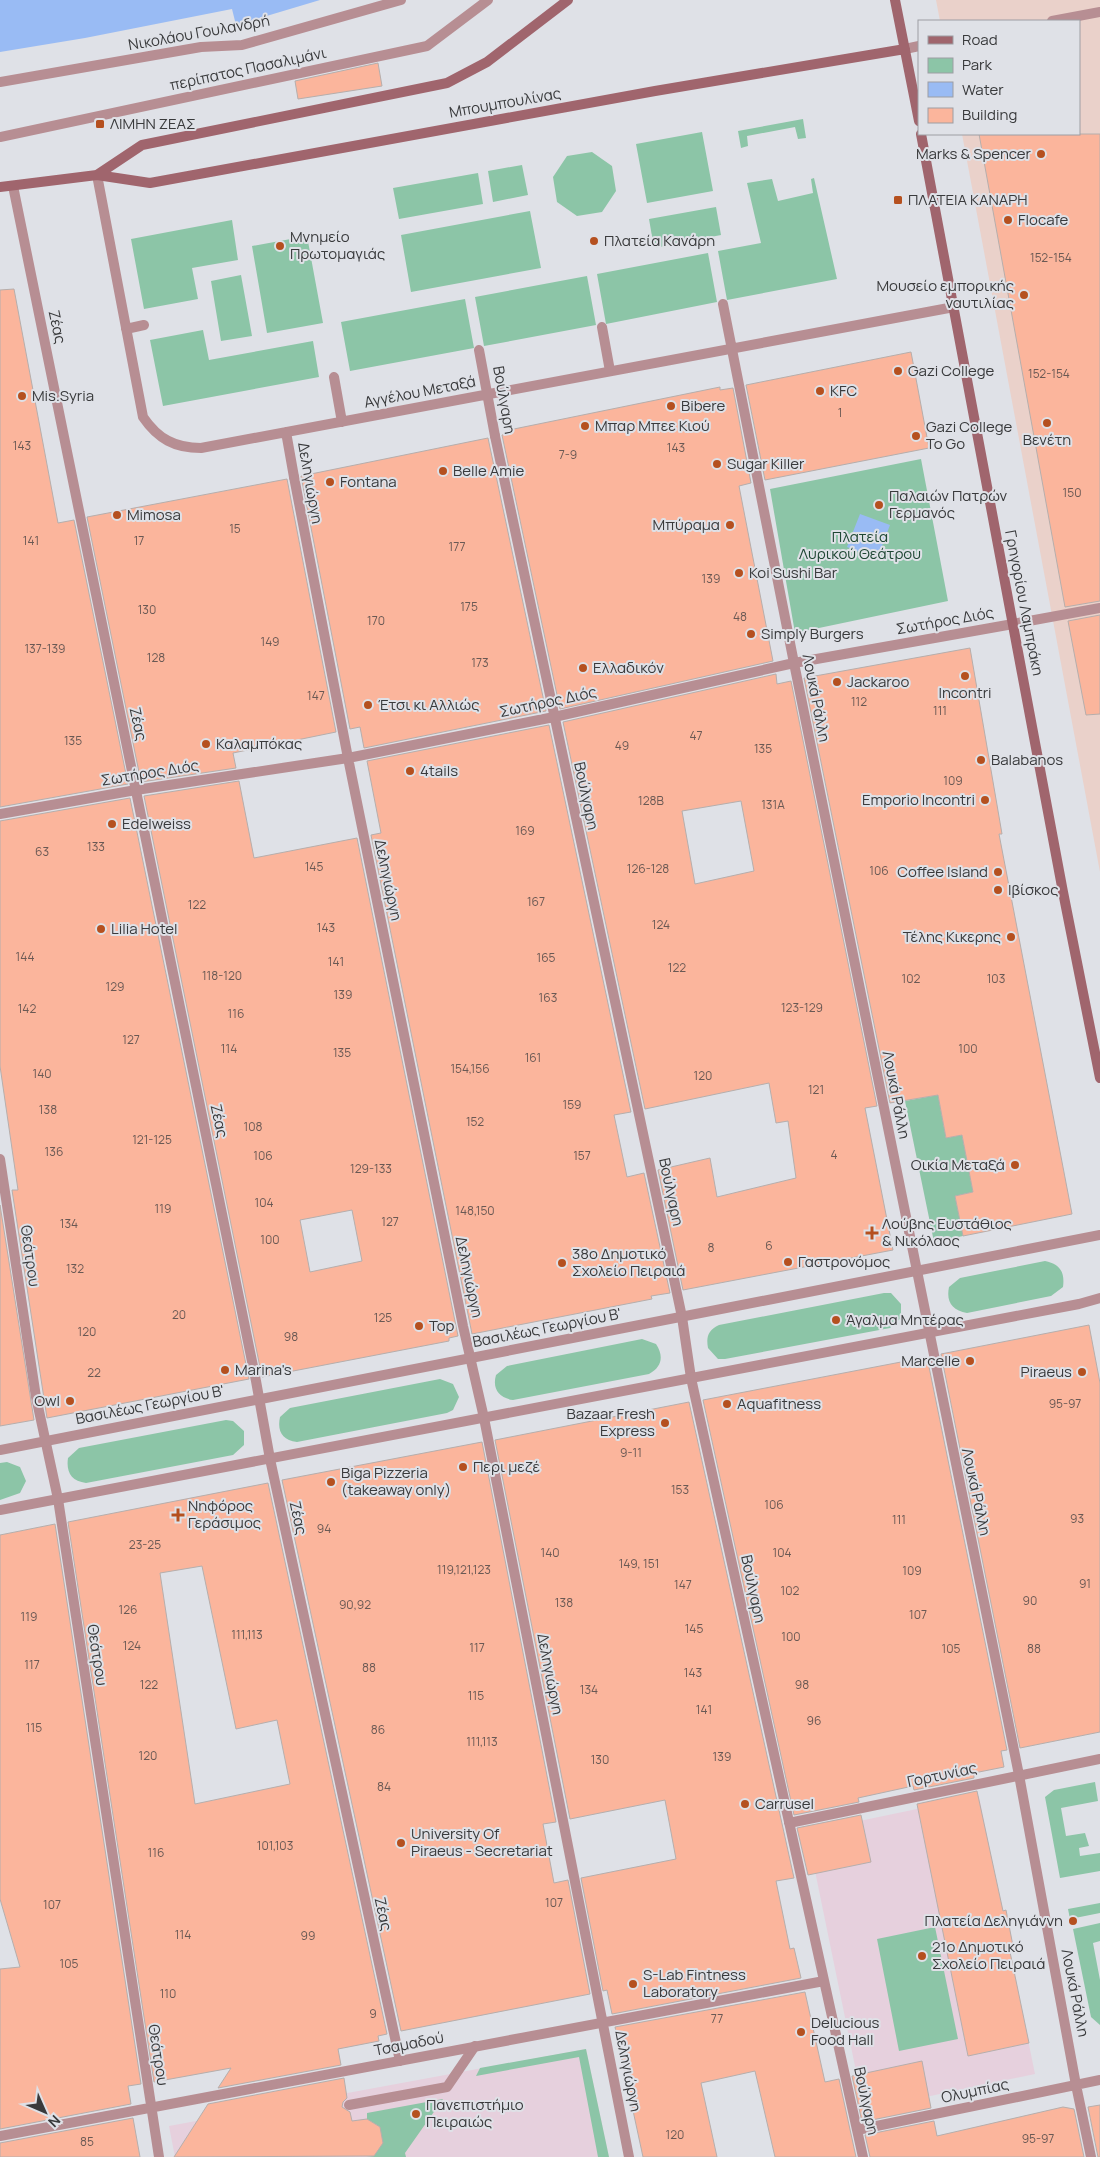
<svg xmlns="http://www.w3.org/2000/svg" width="1100" height="2157" viewBox="0 0 1100 2157" font-family="Manrope,sans-serif">
<style>
.commercial{fill:#ead1ca}
.education{fill:#e6d0dd}
.green{fill:#8cc5a7}
.water{fill:#99bbf4}
.building{fill:#fbb59c;stroke:#b6aeac;fill-rule:evenodd}
.lines{fill:none;stroke-linecap:round;stroke-linejoin:round}
.service{stroke:#b78e93;stroke-width:10}
.pedestrian{stroke:#b78e93;stroke-width:10}
.minor{stroke:#b78e93;stroke-width:10}
.tertiary{stroke:#b78e93;stroke-width:10}
.secondary{stroke:#a0656d;stroke-width:10}
.poi-dot{fill:#b5501f;stroke:#dfe1e7;stroke-width:2}
.labels{text-anchor:middle;stroke-width:4;stroke-linejoin:round;paint-order:stroke}
.number-label{font-size:12px;fill:#6a5954}
.street-label{font-size:15px;fill:#393a3c;stroke:#dfe1e7}
.poi-label{font-size:15px;fill:#393a3c;stroke:#dfe1e7;text-anchor:start}
.park-label{font-size:15px;fill:#1f4734;stroke:#dfe1e7}
</style>
<rect width="100%" height="100%" fill="#dfe1e7"/>
<path class="commercial" d="M936 0H1100V872L962 134H1079V21H940Z"/>
<path class="education" d="M979 1796 1002 1911 1006 1910 1014 1951 1010 1952 1035 2074 864 2110 807 1832Z
M586 2049 609 2157H175L169 2126Z"/>
<path class="green" d="M803 119 806 138 798 139 795 127 747 136 748 146 741 148 738 131Z
M702 132 713 191 647 203 636 144Z
M592 152 612 166 616 191 602 212 577 216 557 202 553 177 567 156Z
M522 165 528 195 493 202 488 171Z
M478 173 483 204 399 219 393 188Z
M814 178 837 279 727 300 718 251 761 243 747 183 772 179 778 201 813 193 811 179Z
M716 207 721 235 654 248 649 219Z
M530 211 541 268 411 292 401 235Z
M232 220 238 260 192 268 198 299 144 309 131 239Z
M307 236 323 323 267 333 252 246Z
M708 253 717 302 606 324 597 274Z
M241 275 252 336 221 341 211 281Z
M587 276 596 325 484 346 475 297Z
M465 299 474 348 350 371 341 322Z
M203 330 209 360 313 341 319 377 163 406 150 340Z
M921 459 948 601 795 633 770 489Z
M938 1095 946 1138 962 1135 973 1192 955 1196 963 1236 934 1242 905 1101Z
M1045 1261C1060 1264 1065 1272 1063 1287L1051 1296 967 1313C952 1310 946 1302 949 1287L960 1278Z
M884 1293H891L901 1304V1318L890 1328 725 1359H718L708 1348C706 1337 708 1330 719 1325Z
M642 1339 656 1344C664 1356 662 1367 649 1374L513 1400C499 1398 492 1389 496 1375L507 1366Z
M440 1379 453 1384 459 1397 453 1410 447 1413 297 1442C282 1440 277 1431 280 1417L290 1408Z
M226 1420 233 1421 244 1431V1445L233 1455 86 1483C71 1481 66 1472 68 1458L79 1448Z
M7 1462 20 1467 26 1481 20 1493 0 1500V1463Z
M1095 1782 1098 1801 1061 1808 1066 1836 1085 1833 1089 1846 1079 1848 1080 1856 1100 1853V1871L1060 1878 1045 1797 1054 1790Z
M1100 1903V1913L1070 1919 1068 1909Z
M1100 1923V1941L1093 1943 1100 1980V2025L1091 2017 1073 1929Z
M935 1927 958 2039 899 2051 877 1939Z
M586 2049 609 2157H598L579 2057 476 2076 480 2068Z
M443 2099 405 2153 406 2157H366L374 2156 380 2127 367 2119V2113Z"/>
<path class="water" d="M0 0H320L236 25 232 9 85 38 0 52Z
M860 514 890 525 877 559 847 547Z"/>
<path class="building" d="M378 63 382 86 298 99 295 81Z
M979 134H1100V601L1065 607Z
M14 289 58 523 74 520 128 784 0 807V290Z
M911 352 929 448 765 480 746 385Z
M720 387V390L733 388 751 483 739 486 773 661 560 709 502 435 510 433 509 430Z
M488 438 546 711 364 748 360 727 350 729 301 476Z
M287 479 336 732 233 753 236 768 141 782 87 517Z
M1100 615V714L1086 715 1068 621Z
M970 648 1002 834H999L1072 1214 963 1236 955 1196 973 1192 962 1135 946 1138 938 1095 890 1103 804 678Z
M776 674 777 684 791 681 877 1106 865 1108 893 1250 683 1290 658 1170 710 1158 717 1197 796 1178 788 1121 776 1123 769 1083 645 1109 563 722ZM741 801 754 871 695 884 682 811Z
M549 725 631 1112 614 1115 627 1177 644 1173 670 1293 651 1296 652 1299 472 1334 371 835 381 833 367 761Z
M239 781 254 858 357 838 458 1336 449 1338V1341L262 1377 144 796ZM352 1210 362 1261 310 1272 300 1220Z
M130 798 249 1379 47 1418 12 1190H18L0 1066V821Z
M0 1205 34 1420 0 1426Z
M1089 1325 1100 1383V1732L1020 1748 941 1354Z
M927 1357 1007 1750 1001 1751 1004 1767 974 1773V1778L914 1790 913 1786 858 1798 859 1802 794 1815 703 1400Z
M689 1402 794 1878 776 1881 790 1949 794 1948 801 1978 612 2014 607 1990 603 1991 581 1878 676 1859 665 1800 570 1819 495 1440Z
M482 1442 556 1822 543 1824 554 1883 568 1880 590 1994 401 2031 282 1480Z
M268 1483 387 2034 378 2036 379 2041 338 2049 341 2065 218 2088 231 2068 154 2082 68 1522ZM202 1566 236 1729 277 1720 290 1784 195 1804 160 1573Z
M55 1524 141 2084 128 2086 131 2104 0 2129V1969L20 1967 0 1899V1535Z
M977 1791 1003 1911 1006 1910 1014 1951 1010 1952 1029 2043 968 2056 917 1804Z
M861 1815 871 1862 808 1875 797 1828Z
M805 1992 825 2082 839 2079 856 2157H775L755 2071 701 2083 717 2157H643L615 2027Z
M922 2061 931 2108 862 2122 852 2076Z
M344 2078 347 2098 343 2102 342 2107 350 2112 352 2121 367 2119 380 2127 383 2143 374 2156 174 2157 208 2104Z
M1100 2105V2157H1098L1088 2107Z
M1063 2107 1074 2109 1084 2157H870L865 2135 934 2121 937 2136Z
M133 2118 140 2157H0V2143Z"/>
<g class="lines">
<path class="service" d="M349 2105 447 2087 475 2046"/>
<path class="pedestrian" d="M0 137 427 46 488 0
M97 175 143 417C158 439 175 448 201 448L954 307
M602 327 610 371
M126 329 144 325
M479 350 495 436
M334 377 342 422
M286 432 294 477
M1013 624 1100 608
M554 717 794 663 723 304
M0 814 136 790 348 758
M1019 1775 1076 2085"/>
<path class="minor" d="M0 82 201 47 242 45 401 0
M13 186 256 1381 270 1459 400 2061
M495 436 682 1317 691 1378 863 2157
M294 477 348 758 463 1326 484 1418 629 2157
M1013 624 794 663 1019 1775
M348 758 554 717
M0 1159 36 1397 58 1499 159 2157
M789 1823 1100 1759
M1076 2085 1091 2157
M857 2130 1100 2080
M0 2136 824 1981"/>
<path class="tertiary" d="M1052 21 1100 12
M905 49 919 46
M0 1450 1100 1235
M0 1510 1079 1304 1100 1298"/>
<path class="secondary" d="M895 0 919 121
M921 134 1063 892 1100 1078
M97 175 142 145 447 83 487 62 568 0
M0 187 97 175 150 183 655 91 905 49"/>
</g>
<g class="poi-dot">
<rect x="95" y="119" width="10" height="10" rx="2.5"/>
<circle cx="1041" cy="154" r="5"/>
<rect x="893" y="195" width="10" height="10" rx="2.5"/>
<circle cx="1008" cy="220" r="5"/>
<circle cx="594" cy="241" r="5"/>
<circle cx="280" cy="246" r="5"/>
<circle cx="1024" cy="295" r="5"/>
<circle cx="898" cy="371" r="5"/>
<circle cx="820" cy="391" r="5"/>
<circle cx="22" cy="396" r="5"/>
<circle cx="671" cy="406" r="5"/>
<circle cx="1047" cy="423" r="5"/>
<circle cx="585" cy="426" r="5"/>
<circle cx="916" cy="436" r="5"/>
<circle cx="717" cy="464" r="5"/>
<circle cx="443" cy="471" r="5"/>
<circle cx="330" cy="482" r="5"/>
<circle cx="879" cy="505" r="5"/>
<circle cx="117" cy="515" r="5"/>
<circle cx="730" cy="525" r="5"/>
<circle cx="739" cy="573" r="5"/>
<circle cx="751" cy="634" r="5"/>
<circle cx="583" cy="668" r="5"/>
<circle cx="965" cy="676" r="5"/>
<circle cx="837" cy="682" r="5"/>
<circle cx="368" cy="705" r="5"/>
<circle cx="206" cy="744" r="5"/>
<circle cx="981" cy="760" r="5"/>
<circle cx="410" cy="771" r="5"/>
<circle cx="985" cy="800" r="5"/>
<circle cx="112" cy="824" r="5"/>
<circle cx="998" cy="872" r="5"/>
<circle cx="998" cy="890" r="5"/>
<circle cx="101" cy="929" r="5"/>
<circle cx="1011" cy="937" r="5"/>
<circle cx="1015" cy="1165" r="5"/>
<path d="M869.5 1225.5h5v5h5v5h-5v5h-5v-5h-5v-5h5z"/>
<circle cx="788" cy="1262" r="5"/>
<circle cx="562" cy="1263" r="5"/>
<circle cx="836" cy="1320" r="5"/>
<circle cx="419" cy="1326" r="5"/>
<circle cx="970" cy="1361" r="5"/>
<circle cx="225" cy="1370" r="5"/>
<circle cx="1082" cy="1372" r="5"/>
<circle cx="70" cy="1401" r="5"/>
<circle cx="727" cy="1404" r="5"/>
<circle cx="665" cy="1423" r="5"/>
<circle cx="463" cy="1467" r="5"/>
<circle cx="331" cy="1482" r="5"/>
<path d="M175.5 1507.5h5v5h5v5h-5v5h-5v-5h-5v-5h5z"/>
<circle cx="745" cy="1804" r="5"/>
<circle cx="401" cy="1843" r="5"/>
<circle cx="1073" cy="1921" r="5"/>
<circle cx="922" cy="1956" r="5"/>
<circle cx="633" cy="1984" r="5"/>
<circle cx="801" cy="2032" r="5"/>
<circle cx="416" cy="2114" r="5"/>
</g>
<g class="labels">
<g class="number-label">
<text x="1051" y="262">152-154</text>
<text x="1049" y="378">152-154</text>
<text x="840" y="417">1</text>
<text x="22" y="450">143</text>
<text x="676" y="452">143</text>
<text x="568" y="459">7-9</text>
<text x="1072" y="497">150</text>
<text x="235" y="533">15</text>
<text x="31" y="545">141</text>
<text x="139" y="545">17</text>
<text x="457" y="551">177</text>
<text x="711" y="583">139</text>
<text x="469" y="611">175</text>
<text x="147" y="614">130</text>
<text x="740" y="621">48</text>
<text x="376" y="625">170</text>
<text x="270" y="646">149</text>
<text x="45" y="653">137-139</text>
<text x="156" y="662">128</text>
<text x="480" y="667">173</text>
<text x="316" y="700">147</text>
<text x="859" y="706">112</text>
<text x="940" y="715">111</text>
<text x="696" y="740">47</text>
<text x="73" y="745">135</text>
<text x="622" y="750">49</text>
<text x="763" y="753">135</text>
<text x="953" y="785">109</text>
<text x="651" y="805">128Β</text>
<text x="773" y="809">131Α</text>
<text x="525" y="835">169</text>
<text x="96" y="851">133</text>
<text x="42" y="856">63</text>
<text x="314" y="871">145</text>
<text x="648" y="873">126-128</text>
<text x="879" y="875">106</text>
<text x="536" y="906">167</text>
<text x="197" y="909">122</text>
<text x="661" y="929">124</text>
<text x="326" y="932">143</text>
<text x="25" y="961">144</text>
<text x="546" y="962">165</text>
<text x="336" y="966">141</text>
<text x="677" y="972">122</text>
<text x="222" y="980">118-120</text>
<text x="911" y="983">102</text>
<text x="996" y="983">103</text>
<text x="115" y="991">129</text>
<text x="343" y="999">139</text>
<text x="548" y="1002">163</text>
<text x="802" y="1012">123-129</text>
<text x="27" y="1013">142</text>
<text x="236" y="1018">116</text>
<text x="131" y="1044">127</text>
<text x="229" y="1053">114</text>
<text x="968" y="1053">100</text>
<text x="342" y="1057">135</text>
<text x="533" y="1062">161</text>
<text x="470" y="1073">154,156</text>
<text x="42" y="1078">140</text>
<text x="703" y="1080">120</text>
<text x="816" y="1094">121</text>
<text x="572" y="1109">159</text>
<text x="48" y="1114">138</text>
<text x="475" y="1126">152</text>
<text x="253" y="1131">108</text>
<text x="152" y="1144">121-125</text>
<text x="54" y="1156">136</text>
<text x="834" y="1159">4</text>
<text x="263" y="1160">106</text>
<text x="582" y="1160">157</text>
<text x="371" y="1173">129-133</text>
<text x="264" y="1207">104</text>
<text x="163" y="1213">119</text>
<text x="475" y="1215">148,150</text>
<text x="390" y="1226">127</text>
<text x="69" y="1228">134</text>
<text x="270" y="1244">100</text>
<text x="769" y="1250">6</text>
<text x="711" y="1252">8</text>
<text x="75" y="1273">132</text>
<text x="179" y="1319">20</text>
<text x="383" y="1322">125</text>
<text x="87" y="1336">120</text>
<text x="291" y="1341">98</text>
<text x="94" y="1377">22</text>
<text x="1065" y="1408">95-97</text>
<text x="631" y="1457">9-11</text>
<text x="680" y="1494">153</text>
<text x="774" y="1509">106</text>
<text x="1077" y="1523">93</text>
<text x="899" y="1524">111</text>
<text x="324" y="1533">94</text>
<text x="145" y="1549">23-25</text>
<text x="550" y="1557">140</text>
<text x="782" y="1557">104</text>
<text x="639" y="1568">149, 151</text>
<text x="464" y="1574">119,121,123</text>
<text x="912" y="1575">109</text>
<text x="1085" y="1588">91</text>
<text x="683" y="1589">147</text>
<text x="790" y="1595">102</text>
<text x="1030" y="1605">90</text>
<text x="564" y="1607">138</text>
<text x="355" y="1609">90,92</text>
<text x="128" y="1614">126</text>
<text x="918" y="1619">107</text>
<text x="29" y="1621">119</text>
<text x="694" y="1633">145</text>
<text x="247" y="1639">111,113</text>
<text x="791" y="1641">100</text>
<text x="132" y="1650">124</text>
<text x="477" y="1652">117</text>
<text x="951" y="1653">105</text>
<text x="1034" y="1653">88</text>
<text x="32" y="1669">117</text>
<text x="369" y="1672">88</text>
<text x="693" y="1677">143</text>
<text x="149" y="1689">122</text>
<text x="802" y="1689">98</text>
<text x="589" y="1694">134</text>
<text x="476" y="1700">115</text>
<text x="704" y="1714">141</text>
<text x="814" y="1725">96</text>
<text x="34" y="1732">115</text>
<text x="378" y="1734">86</text>
<text x="482" y="1746">111,113</text>
<text x="148" y="1760">120</text>
<text x="722" y="1761">139</text>
<text x="600" y="1764">130</text>
<text x="384" y="1791">84</text>
<text x="275" y="1850">101,103</text>
<text x="156" y="1857">116</text>
<text x="554" y="1907">107</text>
<text x="52" y="1909">107</text>
<text x="183" y="1939">114</text>
<text x="308" y="1940">99</text>
<text x="69" y="1968">105</text>
<text x="168" y="1998">110</text>
<text x="373" y="2018">9</text>
<text x="717" y="2023">77</text>
<text x="675" y="2139">120</text>
<text x="1038" y="2143">95-97</text>
<text x="87" y="2146">85</text>
</g>
<g class="street-label">
<text transform="translate(199 33) rotate(-10)" y="5">Νικολάου Γουλανδρή</text>
<text transform="translate(248 69) rotate(-12)" y="5">περίπατος Πασαλιμάνι</text>
<text transform="translate(505 103) rotate(-10)" y="5">Μπουμπουλίνας</text>
<text transform="translate(57 327) rotate(78)" y="5">Ζέας</text>
<text transform="translate(420 392) rotate(-11)" y="5">Αγγέλου Μεταξά</text>
<text transform="translate(504 400) rotate(80)" y="5">Βούλγαρη</text>
<text transform="translate(310 483) rotate(80)" y="5">Δεληγιώργη</text>
<text transform="translate(1024 603) rotate(79)" y="5">Γρηγορίου Λαμπράκη</text>
<text transform="translate(945 621) rotate(-10)" y="5">Σωτήρος Διός</text>
<text transform="translate(816 698) rotate(79)" y="5">Λουκά Ράλλη</text>
<text transform="translate(548 702) rotate(-12)" y="5">Σωτήρος Διός</text>
<text transform="translate(138 724) rotate(78)" y="5">Ζέας</text>
<text transform="translate(150 773) rotate(-9)" y="5">Σωτήρος Διός</text>
<text transform="translate(586 796) rotate(78)" y="5">Βούλγαρη</text>
<text transform="translate(388 880) rotate(78)" y="5">Δεληγιώργη</text>
<text transform="translate(896 1095) rotate(79)" y="5">Λουκά Ράλλη</text>
<text transform="translate(219 1121) rotate(78)" y="5">Ζέας</text>
<text transform="translate(671 1192) rotate(78)" y="5">Βούλγαρη</text>
<text transform="translate(30 1256) rotate(82)" y="5">Θεάτρου</text>
<text transform="translate(469 1277) rotate(78)" y="5">Δεληγιώργη</text>
<text transform="translate(547 1328) rotate(-11)" y="5">Βασιλέως Γεωργίου Β'</text>
<text transform="translate(150 1405) rotate(-11)" y="5">Βασιλέως Γεωργίου Β'</text>
<text transform="translate(976 1492) rotate(78)" y="5">Λουκά Ράλλη</text>
<text transform="translate(298 1518) rotate(78)" y="5">Ζέας</text>
<text transform="translate(753 1589) rotate(78)" y="5">Βούλγαρη</text>
<text transform="translate(97 1655) rotate(81)" y="5">Θεάτρου</text>
<text transform="translate(550 1674) rotate(79)" y="5">Δεληγιώργη</text>
<text transform="translate(942 1775) rotate(-12)" y="5">Γορτυνίας</text>
<text transform="translate(383 1914) rotate(78)" y="5">Ζέας</text>
<text transform="translate(1075 1993) rotate(79)" y="5">Λουκά Ράλλη</text>
<text transform="translate(409 2044) rotate(-11)" y="5">Τσαμαδού</text>
<text transform="translate(158 2055) rotate(81)" y="5">Θεάτρου</text>
<text transform="translate(628 2071) rotate(79)" y="5">Δεληγιώργη</text>
<text transform="translate(975 2091) rotate(-12)" y="5">Ολυμπίας</text>
<text transform="translate(866 2101) rotate(78)" y="5">Βούλγαρη</text>
</g>
<g class="poi-label">
<text x="110" y="129">ΛΙΜΗΝ ΖΕΑΣ</text>
<text x="1031" y="159" text-anchor="end">Marks &amp; Spencer</text>
<text x="908" y="205">ΠΛΑΤΕΙΑ ΚΑΝΑΡΗ</text>
<text x="1018" y="225">Flocafe</text>
<text x="290" y="242">Μνημείο<tspan x="290" dy="17">Πρωτομαγιάς</tspan></text>
<text x="604" y="246">Πλατεία Κανάρη</text>
<text x="1014" y="291" text-anchor="end">Μουσείο εμπορικής<tspan x="1014" dy="17">ναυτιλίας</tspan></text>
<text x="908" y="376">Gazi College</text>
<text x="830" y="396">KFC</text>
<text x="32" y="401">Mis.Syria</text>
<text x="681" y="411">Bibere</text>
<text x="595" y="431">Μπαρ Μπεε Κιού</text>
<text x="926" y="432">Gazi College<tspan x="926" dy="17">To Go</tspan></text>
<text x="1047" y="445" text-anchor="middle">Βενέτη</text>
<text x="727" y="469">Sugar Killer</text>
<text x="453" y="476">Belle Amie</text>
<text x="340" y="487">Fontana</text>
<text x="889" y="501">Παλαιών Πατρών<tspan x="889" dy="17">Γερμανός</tspan></text>
<text x="127" y="520">Mimosa</text>
<text x="720" y="530" text-anchor="end">Μπύραμα</text>
<text x="749" y="578">Koi Sushi Bar</text>
<text x="761" y="639">Simply Burgers</text>
<text x="593" y="673">Ελλαδικόν</text>
<text x="847" y="687">Jackaroo</text>
<text x="965" y="698" text-anchor="middle">Incontri</text>
<text x="378" y="710">Έτσι κι Αλλιώς</text>
<text x="216" y="749">Καλαμπόκας</text>
<text x="991" y="765">Balabanos</text>
<text x="420" y="776">4tails</text>
<text x="975" y="805" text-anchor="end">Emporio Incontri</text>
<text x="122" y="829">Edelweiss</text>
<text x="988" y="877" text-anchor="end">Coffee Island</text>
<text x="1008" y="895">Ιβίσκος</text>
<text x="111" y="934">Lilia Hotel</text>
<text x="1001" y="942" text-anchor="end">Τέλης Κικερης</text>
<text x="1005" y="1170" text-anchor="end">Οικία Μεταξά</text>
<text x="882" y="1229">Λούβης Ευστάθιος<tspan x="882" dy="17">&amp; Νικόλαος</tspan></text>
<text x="572" y="1259">38ο Δημοτικό<tspan x="572" dy="17">Σχολείο Πειραιά</tspan></text>
<text x="798" y="1267">Γαστρονόμος</text>
<text x="846" y="1325">Άγαλμα Μητέρας</text>
<text x="429" y="1331">Top</text>
<text x="960" y="1366" text-anchor="end">Marcelle</text>
<text x="235" y="1375">Marina's</text>
<text x="1072" y="1377" text-anchor="end">Piraeus</text>
<text x="60" y="1406" text-anchor="end">Owl</text>
<text x="737" y="1409">Aquafitness</text>
<text x="655" y="1419" text-anchor="end">Bazaar Fresh<tspan x="655" dy="17">Express</tspan></text>
<text x="473" y="1472">Περι μεζέ</text>
<text x="341" y="1478">Biga Pizzeria<tspan x="341" dy="17">(takeaway only)</tspan></text>
<text x="188" y="1511">Νηφόρος<tspan x="188" dy="17">Γεράσιμος</tspan></text>
<text x="755" y="1809">Carrusel</text>
<text x="411" y="1839">University Of<tspan x="411" dy="17">Piraeus - Secretariat</tspan></text>
<text x="1063" y="1926" text-anchor="end">Πλατεία Δεληγιάννη</text>
<text x="932" y="1952">21ο Δημοτικό<tspan x="932" dy="17">Σχολείο Πειραιά</tspan></text>
<text x="643" y="1980">S-Lab Fintness<tspan x="643" dy="17">Laboratory</tspan></text>
<text x="811" y="2028">Delucious<tspan x="811" dy="17">Food Hall</tspan></text>
<text x="426" y="2110">Πανεπιστήμιο<tspan x="426" dy="17">Πειραιώς</tspan></text>
</g>
<g class="park-label">
<text x="860" y="542">Πλατεία<tspan x="860" dy="17">Λυρικού Θεάτρου</tspan></text>
</g>
</g>
<rect x="918" y="20" width="162" height="115" fill="#dfe1e7" stroke="#9d9ea3"/>
<rect x="928" y="36" width="25" height="8" fill="#a0656d" stroke="#9d9ea3"/>
<text x="962" y="45" font-size="15" fill="#393a3c">Road</text>
<rect x="928" y="58" width="25" height="15" fill="#8cc5a7" stroke="#9d9ea3"/>
<text x="962" y="70" font-size="15" fill="#393a3c">Park</text>
<rect x="928" y="82" width="25" height="15" fill="#99bbf4" stroke="#9d9ea3"/>
<text x="962" y="95" font-size="15" fill="#393a3c">Water</text>
<rect x="928" y="108" width="25" height="15" fill="#fbb59c" stroke="#9d9ea3"/>
<text x="962" y="120" font-size="15" fill="#393a3c">Building</text>
<g transform="translate(45 2112) rotate(135)" stroke="#dfe1e7" stroke-width="4" paint-order="stroke">
<path d="M0-4L9 19L0 12L-9 19Z" fill="#393a3c"/>
<text y="-8" font-size="14" font-weight="bold" text-anchor="middle" fill="#393a3c">N</text>
</g>
</svg>
